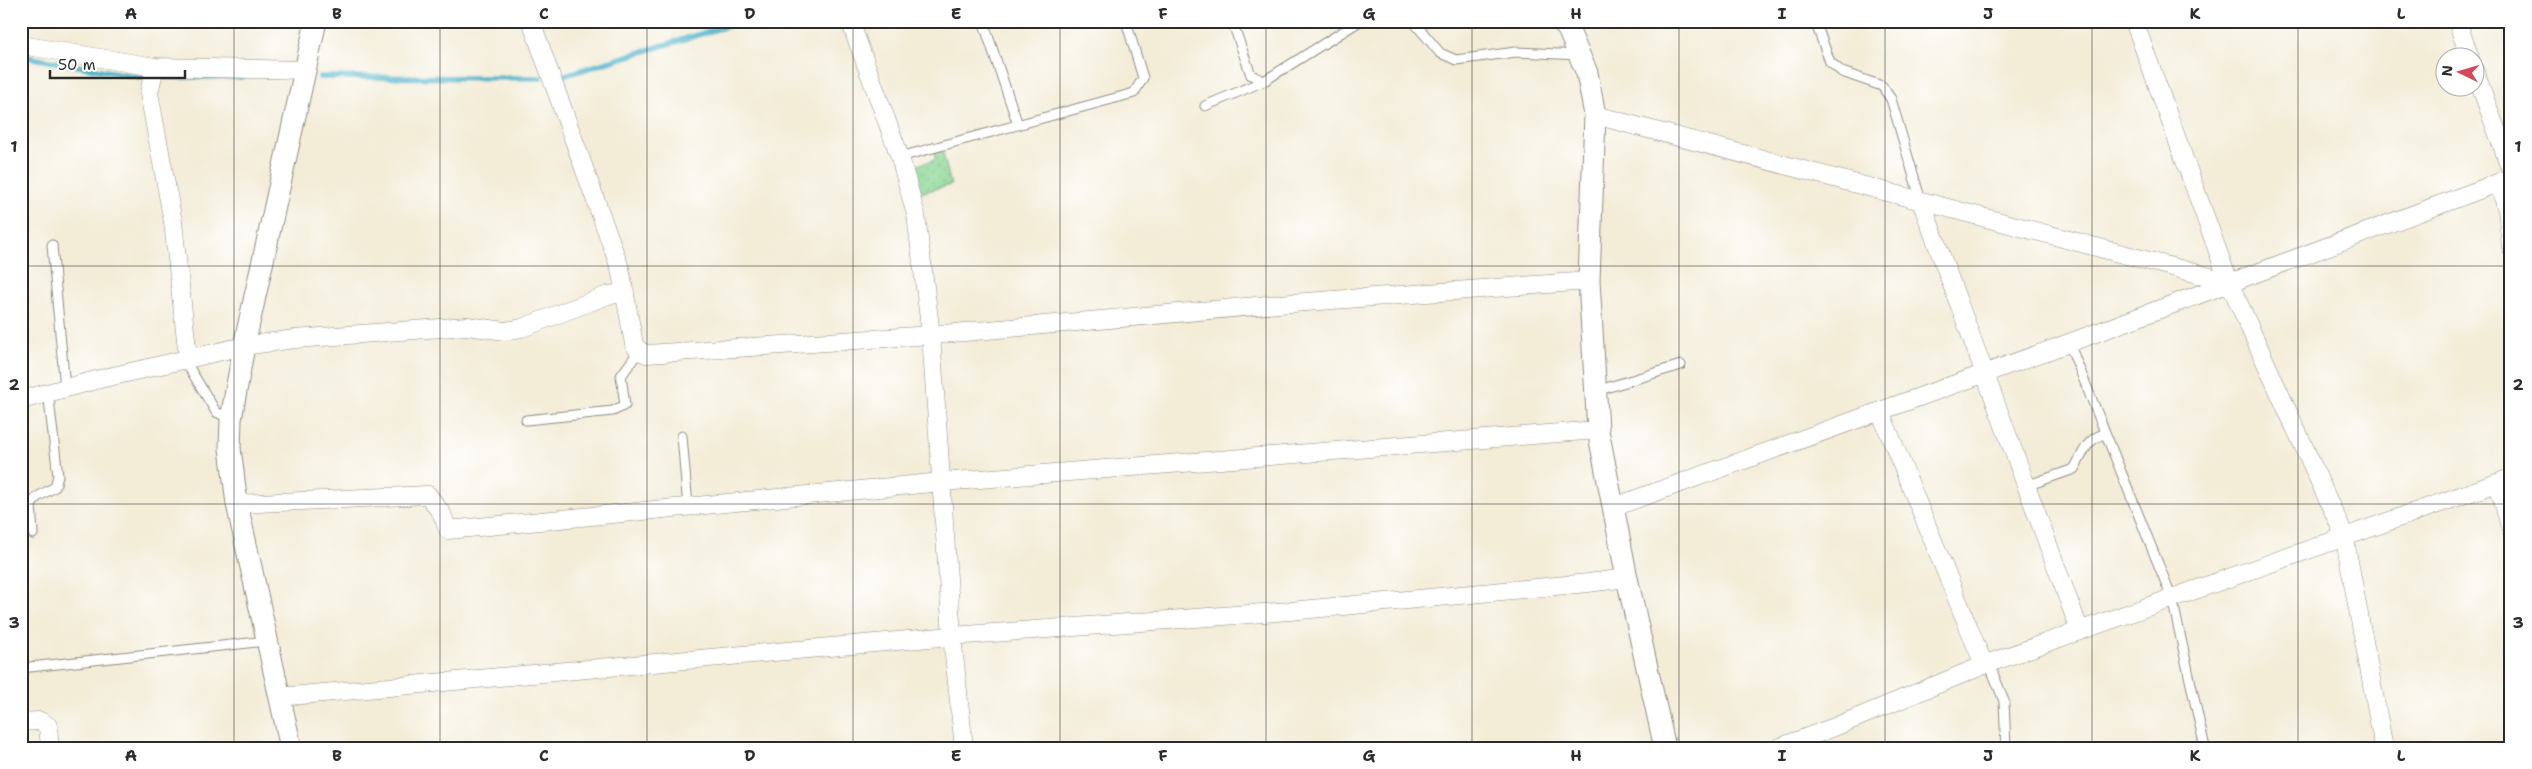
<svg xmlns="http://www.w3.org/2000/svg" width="2532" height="769" viewBox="0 0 2532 769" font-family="'Shantell Sans',sans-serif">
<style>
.park{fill:url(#park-dots);stroke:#5c8160}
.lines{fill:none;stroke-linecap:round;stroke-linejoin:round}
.stream{stroke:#4bb3c9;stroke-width:5.5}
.service-casing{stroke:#8f8c81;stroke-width:11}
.minor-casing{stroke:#8f8c81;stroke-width:19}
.tertiary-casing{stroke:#8f8c81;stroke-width:23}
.service{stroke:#fff;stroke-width:9}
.minor{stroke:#fff;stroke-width:18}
.tertiary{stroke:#fff;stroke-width:21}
.grid{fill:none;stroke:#2b2b2b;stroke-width:1;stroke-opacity:0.55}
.neatline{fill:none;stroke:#2b2b2b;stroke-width:2}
.grid-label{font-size:16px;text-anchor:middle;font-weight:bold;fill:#2b2b2b}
</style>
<defs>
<pattern id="park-dots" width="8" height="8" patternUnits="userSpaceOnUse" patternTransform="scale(1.25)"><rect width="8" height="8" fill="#8cd795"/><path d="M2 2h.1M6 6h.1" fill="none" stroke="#79b981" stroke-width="1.8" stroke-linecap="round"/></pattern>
</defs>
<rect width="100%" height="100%" fill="#fff"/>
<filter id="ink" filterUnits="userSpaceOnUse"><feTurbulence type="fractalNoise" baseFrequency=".02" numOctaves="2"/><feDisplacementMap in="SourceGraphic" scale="10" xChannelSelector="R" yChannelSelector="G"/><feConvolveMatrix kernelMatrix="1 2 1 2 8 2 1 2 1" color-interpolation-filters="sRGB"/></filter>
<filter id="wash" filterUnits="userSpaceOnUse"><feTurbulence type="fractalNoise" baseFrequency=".0096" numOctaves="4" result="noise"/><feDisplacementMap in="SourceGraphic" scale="20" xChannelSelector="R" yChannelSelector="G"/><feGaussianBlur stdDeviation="1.12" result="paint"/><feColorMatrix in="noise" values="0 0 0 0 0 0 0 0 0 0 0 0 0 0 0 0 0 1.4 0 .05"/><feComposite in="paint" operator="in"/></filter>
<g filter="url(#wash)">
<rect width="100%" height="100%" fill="#f3ecd7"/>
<path class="park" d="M942 149 951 185 916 194 910 167 935 160 934 152Z"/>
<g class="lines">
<path class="stream" d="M21 56 140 77H242
M565 75 744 21
M320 77 540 78"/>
</g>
</g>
<g filter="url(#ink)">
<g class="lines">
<defs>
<path id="service" d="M983 21 1018 125
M1232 21 1251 75 1264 81 1360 21
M1413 21 1440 53 1456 60 1516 52 1579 55
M1815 21 1830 62 1842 72 1882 86 1891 99 1921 201
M1205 106 1264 81
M900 157 1134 93 1143 78 1126 21
M52 245 65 388
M2069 343 2172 598 2205 748
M184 359 216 412 231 419
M1596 391 1681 365
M526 420 613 411 625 405 621 376 639 351
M682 436 688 507
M2026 486 2074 469C2085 451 2084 442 2105 433
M33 534 31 505 37 497 55 487 58 476 48 392
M1989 663 2004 701 2006 748
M21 668 267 641"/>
<path id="minor" d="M531 21 620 268 634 344 639 351 647 354 931 335 1279 304 1589 281
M850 21 900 157 916 215 931 335 952 636 964 748
M2134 21 2229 282 2344 535 2384 748
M2457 21 2470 58
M21 45 155 67 306 70
M155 67 149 93 173 222 188 358
M2474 69 2511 170
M1595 115 2229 282
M2498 183 2507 209 2511 247
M1921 201 2080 631
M21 400 100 379 244 346 295 339 467 326 505 331 522 328 608 295 625 293
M1880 411 1984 665
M2498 483 2511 530
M237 504 428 495 442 514 448 530 942 482 1598 430
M1614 507 2069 343 2511 178
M279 697 952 636 1290 611 1588 583 1627 578
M21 722 40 721 48 726 50 748
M1778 748 1832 728 1989 663 2511 478"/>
<path id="tertiary" d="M1561 21 1568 29 1587 73 1595 115 1589 281 1598 430 1627 578 1665 748
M291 748 237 504 230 448 231 419 244 346 316 21"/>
</defs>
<use href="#service" class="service-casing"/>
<use href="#minor" class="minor-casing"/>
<use href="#tertiary" class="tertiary-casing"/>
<use href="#service" class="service"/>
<use href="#minor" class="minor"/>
<use href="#tertiary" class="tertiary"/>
</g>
</g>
<path class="grid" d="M234 21V748M440 21V748M647 21V748M853 21V748M1060 21V748M1266 21V748M1472 21V748M1679 21V748M1885 21V748M2092 21V748M2298 21V748M21 266H2511M21 504H2511"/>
<rect width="2532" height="769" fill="none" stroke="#fff" stroke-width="55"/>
<g transform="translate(2460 72) rotate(275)"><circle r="24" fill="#ffffff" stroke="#aaaaaa"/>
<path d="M0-4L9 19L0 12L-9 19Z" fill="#d1495b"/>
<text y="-8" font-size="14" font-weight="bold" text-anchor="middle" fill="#2b2b2b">N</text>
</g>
<path d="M50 70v8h135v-8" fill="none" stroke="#2b2b2b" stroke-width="2.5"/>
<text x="58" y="70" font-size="15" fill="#2b2b2b" stroke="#ffffff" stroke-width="4" paint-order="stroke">50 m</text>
<rect x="28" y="28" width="2476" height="714" class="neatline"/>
<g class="grid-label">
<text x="131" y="19">A</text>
<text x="337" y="19">B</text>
<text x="544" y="19">C</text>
<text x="750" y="19">D</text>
<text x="956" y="19">E</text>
<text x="1163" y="19">F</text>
<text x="1369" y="19">G</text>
<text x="1576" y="19">H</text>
<text x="1782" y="19">I</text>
<text x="1988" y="19">J</text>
<text x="2195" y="19">K</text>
<text x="2401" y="19">L</text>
<text x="14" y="152">1</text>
<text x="2518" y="152">1</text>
<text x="14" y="390">2</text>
<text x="2518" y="390">2</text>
<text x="14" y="628">3</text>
<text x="2518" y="628">3</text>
<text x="131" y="761">A</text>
<text x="337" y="761">B</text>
<text x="544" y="761">C</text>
<text x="750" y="761">D</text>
<text x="956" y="761">E</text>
<text x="1163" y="761">F</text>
<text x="1369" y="761">G</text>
<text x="1576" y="761">H</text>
<text x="1782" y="761">I</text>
<text x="1988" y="761">J</text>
<text x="2195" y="761">K</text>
<text x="2401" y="761">L</text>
</g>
</svg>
